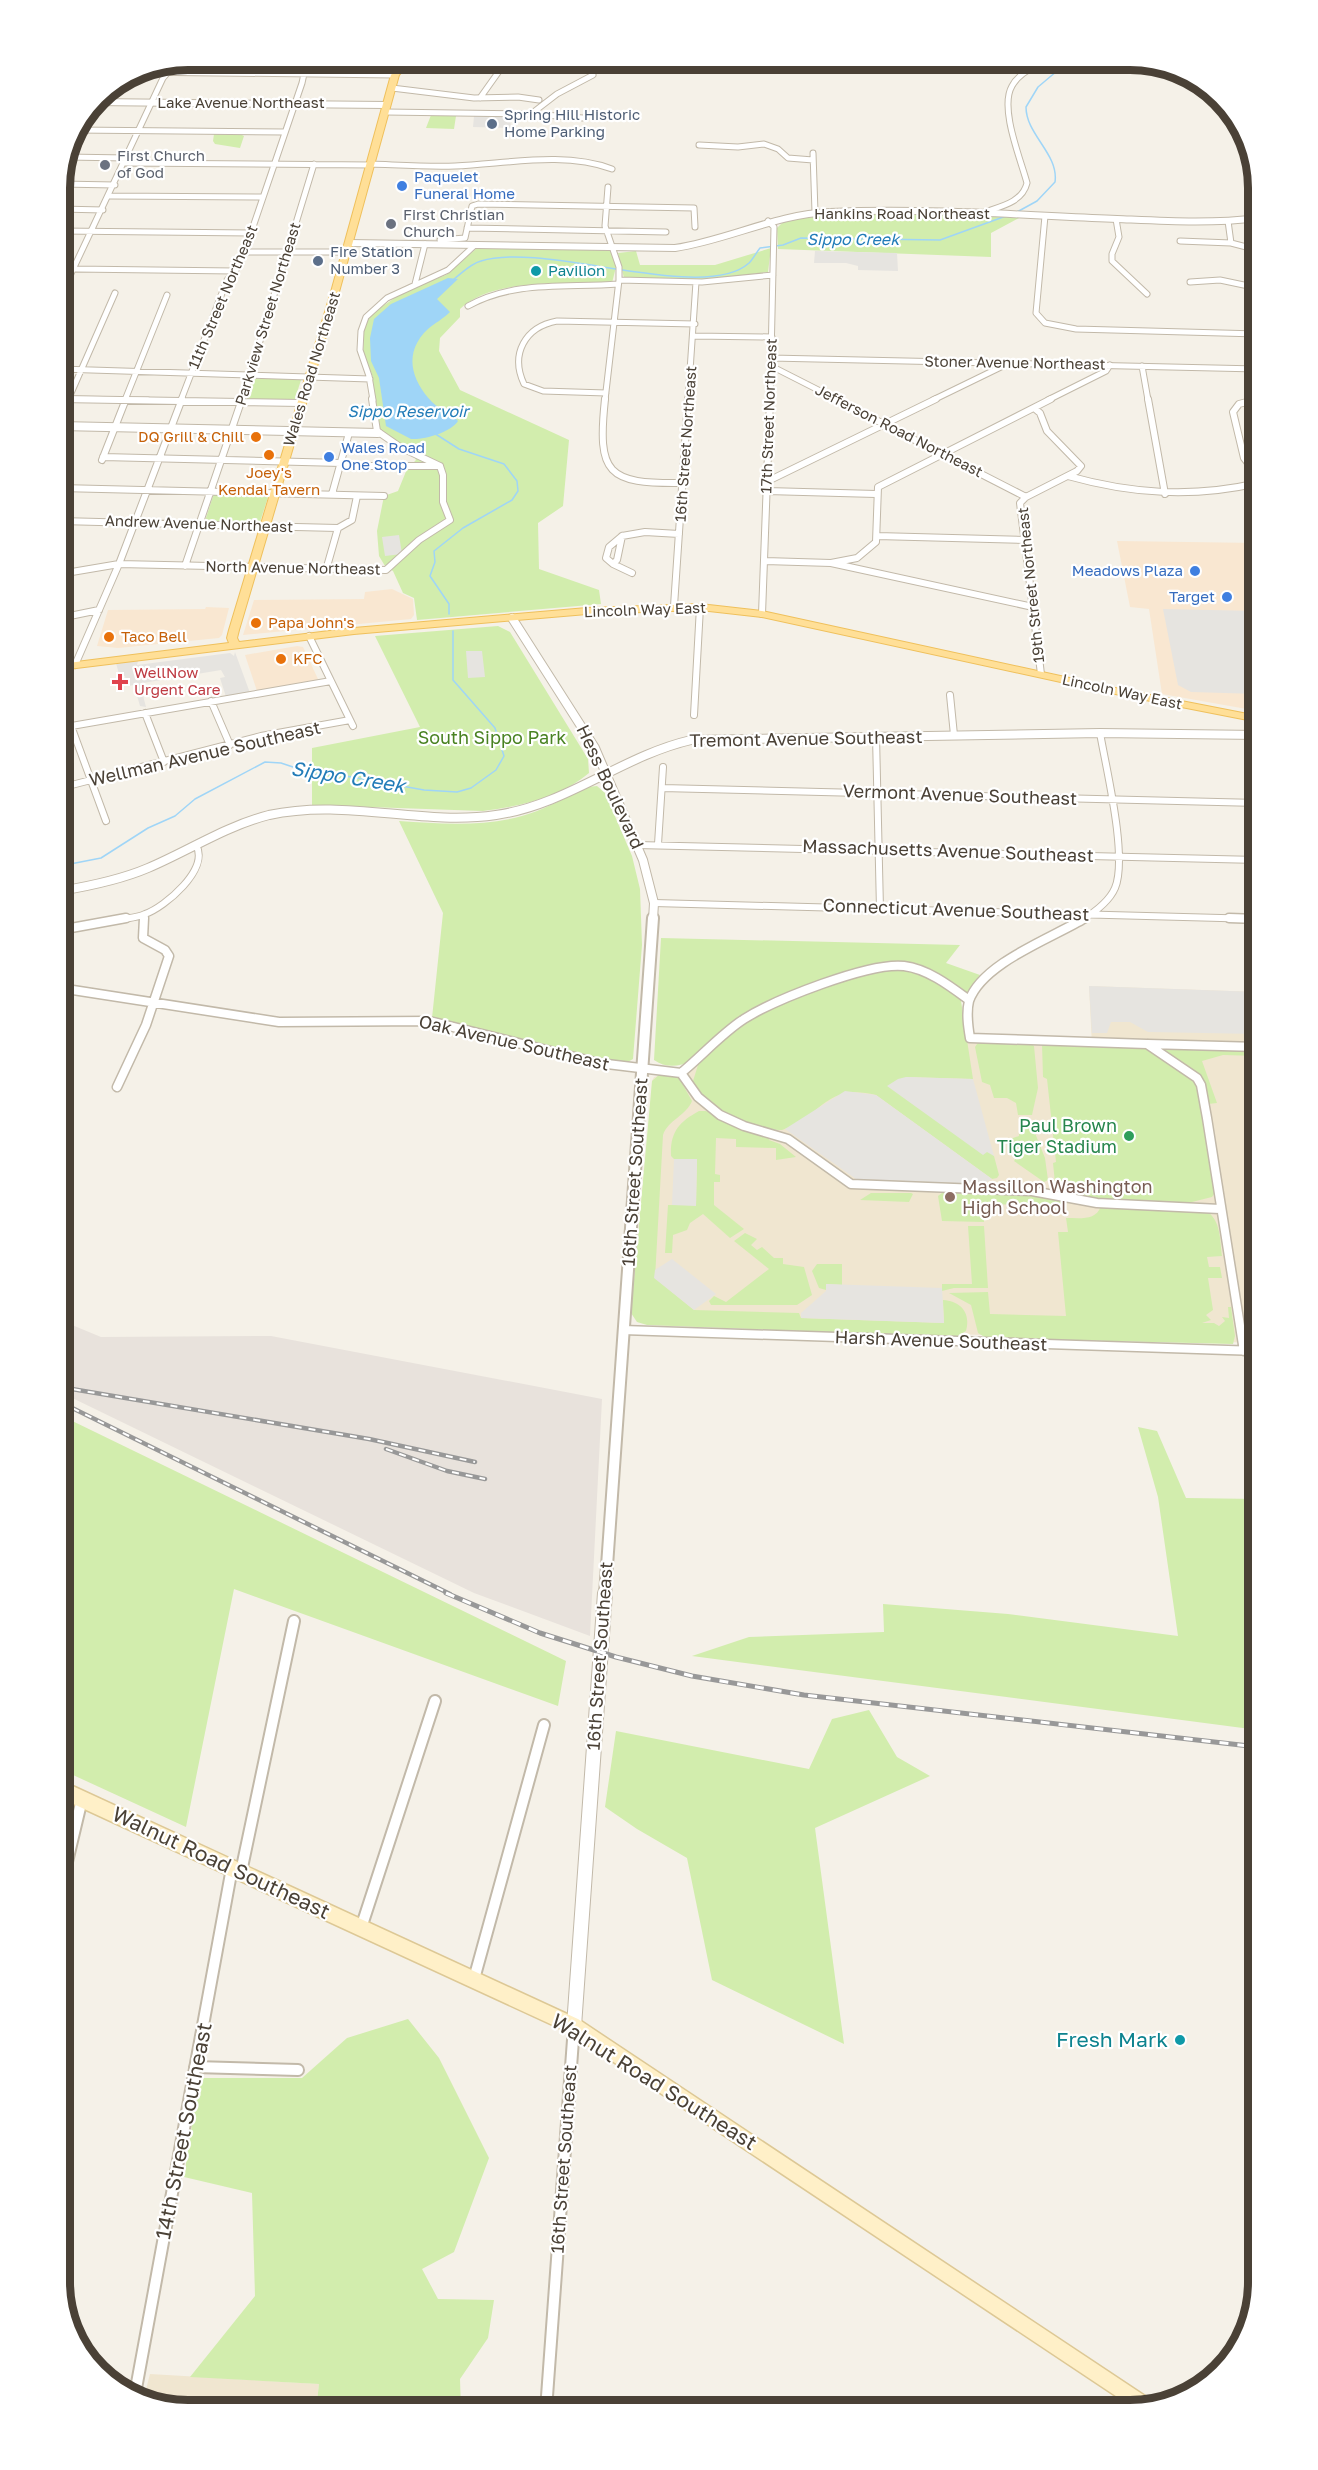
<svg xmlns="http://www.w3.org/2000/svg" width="1318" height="2470" viewBox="0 0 1318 2470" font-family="'Golos Text',sans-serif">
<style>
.commercial{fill:#f9e7d1}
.industrial{fill:#e8e2dc}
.education{fill:#f0e6d0}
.green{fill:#d2edad}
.parking{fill:#e6e4e0}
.water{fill:#9fd5f7}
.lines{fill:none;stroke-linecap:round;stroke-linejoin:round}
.stream{stroke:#9fd5f7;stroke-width:1.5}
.minor-far3-casing{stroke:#c2b9a9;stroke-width:7}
.minor-far2-casing{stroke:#c2b9a9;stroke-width:8}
.minor-far1-casing{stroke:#c2b9a9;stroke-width:11}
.minor-casing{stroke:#c2b9a9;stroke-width:14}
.tertiary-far3-casing{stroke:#c2b9a9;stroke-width:8}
.tertiary-far2-casing{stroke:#c2b9a9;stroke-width:10}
.tertiary-far1-casing{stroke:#c2b9a9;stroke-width:14}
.tertiary-casing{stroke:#c2b9a9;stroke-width:16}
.secondary-casing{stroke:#ddc895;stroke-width:19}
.primary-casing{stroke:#efc05c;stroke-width:2}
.minor-far3{stroke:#fff;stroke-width:5}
.minor-far2{stroke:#fff;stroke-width:6}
.minor-far1{stroke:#fff;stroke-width:8}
.minor{stroke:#fff;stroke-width:10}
.tertiary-far3{stroke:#fff;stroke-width:6}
.tertiary-far2{stroke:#fff;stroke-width:8}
.tertiary-far1{stroke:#fff;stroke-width:10}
.tertiary{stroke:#fff;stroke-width:14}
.secondary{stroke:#fff0c8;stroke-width:16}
.primary{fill:#ffdf97;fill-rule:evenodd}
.rail-far1-casing{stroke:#989898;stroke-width:4.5}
.rail-casing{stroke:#989898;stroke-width:5}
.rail-far1{stroke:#fff;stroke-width:2;stroke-dasharray:7;stroke-linecap:butt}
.rail{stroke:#fff;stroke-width:3;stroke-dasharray:9;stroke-linecap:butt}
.service-dot{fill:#5c6f8a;stroke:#fff;stroke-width:2}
.worship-dot{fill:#6b7280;stroke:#fff;stroke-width:2}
.shop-dot{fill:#3f7fe0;stroke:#fff;stroke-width:2}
.culture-dot{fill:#0f9aa8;stroke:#fff;stroke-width:2}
.food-dot{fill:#e8710a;stroke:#fff;stroke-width:2}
.health-dot{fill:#e0444e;stroke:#fff;stroke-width:2}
.leisure-dot{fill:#2e9e5b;stroke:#fff;stroke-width:2}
.education-dot{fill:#8d6e63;stroke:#fff;stroke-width:2}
.labels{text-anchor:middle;stroke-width:4.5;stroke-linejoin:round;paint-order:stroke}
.far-street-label{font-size:15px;fill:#4a4136;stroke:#fff}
.far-service-label{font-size:15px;fill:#4e5e75;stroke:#fff;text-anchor:start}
.far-worship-label{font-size:15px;fill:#5b616d;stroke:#fff;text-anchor:start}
.far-shop-label{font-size:15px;fill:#366cbe;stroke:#fff;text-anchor:start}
.far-culture-label{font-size:15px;fill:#0d838f;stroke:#fff;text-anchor:start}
.far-food-label{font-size:15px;fill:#c56008;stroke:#fff;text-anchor:start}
.far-health-label{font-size:15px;fill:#be3a42;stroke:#fff;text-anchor:start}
.far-water-label{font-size:16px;font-style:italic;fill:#227cb8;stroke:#fff}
.park-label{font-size:18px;fill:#498222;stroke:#fff}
.street-label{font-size:18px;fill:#4a4136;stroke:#fff}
.leisure-label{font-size:18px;fill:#27864d;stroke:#fff;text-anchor:end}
.education-label{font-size:18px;fill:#785e54;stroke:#fff;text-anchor:start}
.water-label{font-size:20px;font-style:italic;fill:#227cb8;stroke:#fff}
.near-street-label{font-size:21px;fill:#4a4136;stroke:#fff}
.near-culture-label{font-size:21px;fill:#0d838f;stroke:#fff;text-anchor:end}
.rim{fill:none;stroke:#4a4136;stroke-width:8}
</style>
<rect width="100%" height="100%" fill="#f5f1e8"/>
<path class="commercial" d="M1117 541 1258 543V711L1162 694 1149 609 1130 607Z
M392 589 413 599 414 615 411 619 243 635 254 600 364 599 365 592Z
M206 607 229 608 222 635 219 638 118 648 97 646 108 610 205 609Z
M297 646 303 647 318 679 316 681 257 691 245 655Z"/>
<path class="industrial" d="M60 1320 101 1337 271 1336 602 1399 590 1636 474 1593 60 1392Z"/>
<path class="education" d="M1089 986 1258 992V1343L650 1325 652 1081 654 1077 698 1065 971 1070 966 1041 1092 1045Z
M150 2374 319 2384 316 2410H180L144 2397Z"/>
<path class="green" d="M431 115 456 116 454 129 426 128Z
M214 134 242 135 244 136 240 148 215 144 213 141Z
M856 213 1021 217 991 233V257L778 249 777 228 785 220Z
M477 248 610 250 616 267 612 283C570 284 493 277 460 309V317L440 338 439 351 460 390 569 440 563 506 538 523 539 569 599 590 601 604 417 620 414 598 403 593 393 571 385 566 379 556 377 531 384 496 398 491 407 469 416 460 410 450 379 430 372 374 363 354 364 330 368 316 405 291 446 275Z
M771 248 768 272 709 280 624 278 618 253 636 251 640 265H715Z
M254 376 302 377 294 402 246 401Z
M214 493 269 494 260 522 205 521Z
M498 626 510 632 588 759 589 773C561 797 518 807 483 811L312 805V748L420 727 375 636Z
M597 786 605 793 632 856 640 889 642 945 633 1059 626 1063 603 1060 432 1018 443 913 399 821C444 824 494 828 537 811 555 804 571 794 588 787Z
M661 938 960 945 946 963 980 975 961 1001 973 1079 906 1077 994 1156 999 1175 997 1178 992 1179 876 1095C826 1082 821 1117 782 1130 747 1131 710 1111 693 1081L698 1065 691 1061C679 1067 665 1068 654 1060Z
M979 1041 1031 1043 1034 1046 1038 1088 1032 1115H1018L1016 1103 1007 1098H994L990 1085 982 1082 975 1047Z
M1042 1044 1146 1048 1196 1079 1216 1191 1212 1197 1188 1203 1086 1199 1073 1195 1055 1183 1053 1163 1056 1162 1047 1079 1043 1077Z
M1167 1048 1258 1050V1056L1223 1055 1202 1061 1217 1103 1208 1104 1201 1078 1163 1052Z
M660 1074 678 1076 692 1101C687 1115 668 1120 663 1135L655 1278 694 1310 799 1313 801 1318 944 1323 943 1300C961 1301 971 1313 966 1331L956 1337 647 1325 637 1322 631 1313 652 1081Z
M699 1111H706L721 1120 771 1135 769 1140 780 1144 796 1157 776 1160V1148L736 1147V1139L716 1138 715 1174 720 1175V1182H714V1205L744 1229 730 1238 703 1214 690 1223 687 1230 673 1235 672 1253H665L668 1205H696L697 1160 674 1159 671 1156C670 1132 679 1122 699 1111Z
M1019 1128H1033L1045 1158 1048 1180 1044 1182 1014 1161 1018 1155 1010 1139 1019 1136Z
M871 1193H911L913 1194 909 1202 860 1200Z
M942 1193 1036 1196 1066 1199 1065 1206 983 1204 984 1222 942 1221 938 1196Z
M1101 1206 1208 1212C1221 1222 1220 1241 1222 1256L1207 1257 1209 1267H1220L1222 1278H1208L1213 1310 1206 1315 1211 1320 1202 1323H1214L1219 1326 1225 1321 1222 1317 1229 1318 1228 1307H1231L1235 1336 1233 1344 986 1338 978 1333 971 1305 949 1293 988 1292 990 1314 1066 1316 1058 1232H1068L1066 1218C1080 1218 1096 1221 1101 1206Z
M968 1226H984L988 1288H954L942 1291V1284H972Z
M745 1233 757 1239 751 1245 757 1250 762 1247 774 1258H783V1264L804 1267 812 1295 797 1305H711L709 1301 714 1296 726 1302 769 1269 734 1241Z
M817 1264H842V1285L827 1284 826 1290 819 1288 812 1271Z
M60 1415 566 1661 558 1706 234 1589 186 1827 60 1769Z
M1138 1427 1157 1431 1186 1498 1258 1499V1730L692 1656 749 1637 884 1632 883 1604 1008 1614 1178 1636 1158 1497Z
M869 1710 897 1757 930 1776 815 1828 844 2044 712 1980 687 1858 637 1829 605 1807 616 1731 809 1769 832 1719Z
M408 2019 439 2058 489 2158 454 2252 422 2269 438 2299 494 2300 488 2338 460 2379 461 2410H316L319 2384 190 2377 255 2296 252 2193 184 2177 199 2078H302L347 2038Z"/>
<path class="parking" d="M474 116 510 117 511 128 473 127Z
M815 251 897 253 898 271 858 270V266L846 263H814Z
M399 535 402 554 385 556 382 537Z
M1163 609 1258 611V694L1191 692 1178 685Z
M466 651H482L485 677 468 678Z
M235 652 250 693 226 697 220 678 225 677 221 670 137 684H140L146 707 140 706 134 685 127 686 125 676 119 674 116 663 138 661 137 665 230 653 234 656Z
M1089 986 1258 992V1034L1148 1032 1130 1022H1111L1107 1033H1092Z
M906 1077 973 1079 994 1156 987 1152 983 1155 887 1086 898 1079Z
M845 1091 876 1095 992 1179 983 1184 856 1179 785 1129Z
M674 1159H697L696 1206 672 1205Z
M672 1259 716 1294 694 1310 654 1278 655 1270Z
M826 1284 942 1288 944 1323 801 1318V1313L826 1291Z"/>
<path class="water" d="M448 278 458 279 437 299 450 312C443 319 435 323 428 329 403 352 411 380 432 402 440 410 452 413 458 421 451 432 425 440 411 439L386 426 379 378 371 361 370 338 374 319 391 304Z"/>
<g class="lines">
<path class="stream" d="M1017 212 1037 201 1055 182C1059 154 1026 135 1026 107L1038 87 1070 60
M454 279C462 273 470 264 481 261 544 241 704 304 749 263 753 259 756 253 760 248L783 245 801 238 940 240 1006 216
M434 433 459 449 504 464 517 481 518 491 512 500 463 528 434 551 435 562 430 576 449 604V614
M60 866 101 858 148 828 175 816 195 799 265 762 281 763 314 774 340 775 424 790 457 792 471 788 496 770 504 756 495 728 453 680V631"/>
<defs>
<path id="minor-far3" d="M318 60 348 72
M135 72 395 75
M392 88 474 98 518 97 539 100
M480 98 507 60
M386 112 531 114 557 94 593 75
M531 114 583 118
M75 130 285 132
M699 145 738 147 764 144 778 149 788 158 813 160
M813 153 815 212
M66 157 127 158
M125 163 371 165
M371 164C399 165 427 167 455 166 506 164 563 151 612 169
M60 184 115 185
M110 196 263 197
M60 209 103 210
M979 214C997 207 1022 204 1027 183 1021 160 999 108 1012 86 1018 74 1034 67 1045 60
M1045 216 1036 313 1045 323 1076 329 1258 334
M1116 219 1119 237 1112 254V261L1147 294
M768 221 774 227 770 400
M1228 221 1231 243
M467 228 666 232
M60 231 251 233
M440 240 465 238 472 206 478 204 694 208 695 227
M1180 241 1231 243 1258 250
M244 252H346
M75 269 234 271
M619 280 702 282 773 275
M1190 282 1220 280 1258 288
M415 284 425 244
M60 297 163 78 177 62
M468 306C515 280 566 288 618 284
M694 336 772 337
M771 358 1258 369
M771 366 838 400
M1142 366 1148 400
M60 369 370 379
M606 393 543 391 524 384C510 354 525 327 557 321L695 324
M60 399 148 400
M68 400 115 293
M125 400 167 295
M181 400 227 280 240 265 302 83 307 60
M242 400 314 164
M373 400 369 376 360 350 361 331 366 317 387 298 448 270 475 245
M605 400 619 280V267L605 226 608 187
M688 400 696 282
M933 400 1007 364
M1048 400 1106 371 1110 365
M1252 400 1258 399"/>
<path id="minor-far2" d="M60 399 301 403
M372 399 377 431 400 447 440 466
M605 399C597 474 607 484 682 483
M835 399 1026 497
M1148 399 1165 494
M1258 399 1239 404 1233 412 1244 458 1258 476
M1034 408 1040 413 1047 431 1081 466 1077 471 1026 497 1020 503 1041 674
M60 418 68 399
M103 457 341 463
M102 460 126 399
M340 466H440
M1068 476C1132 494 1193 498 1258 483
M768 481 936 399
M60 488 384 496
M767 491 876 494
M332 494 349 433
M60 521 338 528 352 520 357 496
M622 536 617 560 613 564 606 558 609 547Z
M622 536 645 532 679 534
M877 536 1025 540
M765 561 831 563 1033 607
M831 563 857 558 876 542 878 487 1051 399
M613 564 632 573
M185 566 242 399
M326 570 338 528
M60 574 119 564 386 570 419 540 450 520 443 502V475L440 466
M674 606 688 399
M762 614 770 399
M60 618 99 610
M309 636 353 726
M75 665 119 564 182 399
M950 695 954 735
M60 696 106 821
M211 701 230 745
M145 713 164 762
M694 715 700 607
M60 728 331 681
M876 736 880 909
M60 788 261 736 350 720
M662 788 1258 803
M658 844 663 767
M637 845 1258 860
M654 903 1258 919
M117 920C126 918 137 918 145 914 165 907 210 869 196 845
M144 920V915
M1082 920C1095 912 1109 902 1115 888 1128 857 1106 768 1100 733"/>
<path id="minor-far1" d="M1085 918C1052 938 982 963 969 1001 966 1013 968 1026 970 1038L1147 1044 1197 1078 1201 1085 1207 1118 1244 1351
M1229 918 1258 919
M60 930 126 918
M60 988 279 1022 429 1021 599 1063 681 1073
M1148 1044 1258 1047
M681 1073 698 1097 720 1115 744 1126 788 1139 851 1184 1032 1191 1097 1203 1220 1209
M681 1073C702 1056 721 1034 744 1019 774 1000 869 962 904 966 928 969 950 986 969 1000
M117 1087 146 1025 169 956 165 950 143 938 144 918
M623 1330 1258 1351"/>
<path id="minor" d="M241 1872 294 1621
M60 1891 82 1799
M361 1928 435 1701
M474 1979 544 1725
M195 2067 298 2070
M135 2394 232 1868
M546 2410 574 2026"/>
<path id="tertiary-far3" d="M94 102 387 105
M349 243 675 248C728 240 776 214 830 212 925 208 1022 215 1117 219 1164 221 1211 224 1258 218"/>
<path id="tertiary-far2" d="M60 426 378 433
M512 618 595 748 643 860 654 903 653 920
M60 891C90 886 120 880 148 868 188 851 226 826 269 815 345 798 421 826 496 815 567 805 622 756 691 740L1100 733 1258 735"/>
<path id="tertiary-far1" d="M605 1594 653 918"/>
<path id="tertiary" d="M574 2026 605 1593"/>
<path id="secondary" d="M60 1789 574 2026 1147 2407"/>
<path id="primary" d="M404 60H412L399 75 339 292 239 630 237 638 239 642 354 628 587 608 700 604 762 611 1120 689 1258 716V722L1120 695 762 617 700 610 587 614 354 634 60 670V664L229 643 227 638 229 630 331 292 391 75Z"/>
</defs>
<use href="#minor-far3" class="minor-far3-casing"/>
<use href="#minor-far2" class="minor-far2-casing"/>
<use href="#minor-far1" class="minor-far1-casing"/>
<use href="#minor" class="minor-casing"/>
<use href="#tertiary-far3" class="tertiary-far3-casing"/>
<use href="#tertiary-far2" class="tertiary-far2-casing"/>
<use href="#tertiary-far1" class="tertiary-far1-casing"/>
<use href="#tertiary" class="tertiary-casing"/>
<use href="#secondary" class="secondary-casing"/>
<use href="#primary" class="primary-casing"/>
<use href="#minor-far3" class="minor-far3"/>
<use href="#minor-far2" class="minor-far2"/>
<use href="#minor-far1" class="minor-far1"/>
<use href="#minor" class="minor"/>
<use href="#tertiary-far3" class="tertiary-far3"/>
<use href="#tertiary-far2" class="tertiary-far2"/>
<use href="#tertiary-far1" class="tertiary-far1"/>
<use href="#tertiary" class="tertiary"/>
<use href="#secondary" class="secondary"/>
<use href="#primary" class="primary"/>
<defs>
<path id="rail-far1" d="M60 1387 369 1439 475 1462
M60 1402 450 1594
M386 1449 447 1471 485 1479"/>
<path id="rail" d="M446 1593 540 1633 616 1657 692 1676 804 1695 1258 1747"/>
</defs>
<use href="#rail-far1" class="rail-far1-casing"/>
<use href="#rail" class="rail-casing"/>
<use href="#rail-far1" class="rail-far1"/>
<use href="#rail" class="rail"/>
</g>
<g class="service-dot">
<circle cx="492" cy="124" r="6"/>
<circle cx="318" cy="261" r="6"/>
</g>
<g class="worship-dot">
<circle cx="105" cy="165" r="6"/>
<circle cx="391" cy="224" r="6"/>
</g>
<g class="shop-dot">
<circle cx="402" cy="186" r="6"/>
<circle cx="329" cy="457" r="6"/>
<circle cx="1195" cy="571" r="6"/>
<circle cx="1227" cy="597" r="6"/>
</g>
<g class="culture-dot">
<circle cx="536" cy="271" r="6"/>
<circle cx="1180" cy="2040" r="6"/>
</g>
<g class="food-dot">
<circle cx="256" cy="437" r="6"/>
<circle cx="269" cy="455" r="6"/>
<circle cx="256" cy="623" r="6"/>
<circle cx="109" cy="637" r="6"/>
<circle cx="281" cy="659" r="6"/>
</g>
<path class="health-dot" d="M117 673h6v6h6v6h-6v6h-6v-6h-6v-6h6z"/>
<circle class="leisure-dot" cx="1129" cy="1136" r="6"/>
<circle class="education-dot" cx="950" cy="1197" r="6"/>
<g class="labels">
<g class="far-street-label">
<text x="241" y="108">Lake Avenue Northeast</text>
<text x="902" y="219">Hankins Road Northeast</text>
<text transform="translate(223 297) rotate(-67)" y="5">11th Street Northeast</text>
<text transform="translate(268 314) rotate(-73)" y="5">Parkview Street Northeast</text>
<text transform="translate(1015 363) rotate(1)" y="5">Stoner Avenue Northeast</text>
<text transform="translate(312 369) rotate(-73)" y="5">Wales Road Northeast</text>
<text transform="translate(769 416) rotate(-88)" y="5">17th Street Northeast</text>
<text transform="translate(899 431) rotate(27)" y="5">Jefferson Road Northeast</text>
<text transform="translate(686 444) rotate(-86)" y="5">16th Street Northeast</text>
<text transform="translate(199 524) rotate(2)" y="5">Andrew Avenue Northeast</text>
<text transform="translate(293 568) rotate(1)" y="5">North Avenue Northeast</text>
<text transform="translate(1031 585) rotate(-96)" y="5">19th Street Northeast</text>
<text transform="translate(645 610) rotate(-2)" y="5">Lincoln Way East</text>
<text transform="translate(1122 692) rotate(12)" y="5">Lincoln Way East</text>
</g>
<g class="far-service-label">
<text x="504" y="120">Spring Hill Historic<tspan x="504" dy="17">Home Parking</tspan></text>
<text x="330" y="257">Fire Station<tspan x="330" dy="17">Number 3</tspan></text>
</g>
<g class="far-worship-label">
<text x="117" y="161">First Church<tspan x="117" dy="17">of God</tspan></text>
<text x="403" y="220">First Christian<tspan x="403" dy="17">Church</tspan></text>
</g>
<g class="far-shop-label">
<text x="414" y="182">Paquelet<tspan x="414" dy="17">Funeral Home</tspan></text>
<text x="341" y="453">Wales Road<tspan x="341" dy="17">One Stop</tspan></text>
<text x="1183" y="576" text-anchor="end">Meadows Plaza</text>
<text x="1215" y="602" text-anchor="end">Target</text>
</g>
<g class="far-culture-label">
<text x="548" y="276">Pavilion</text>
</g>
<g class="far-food-label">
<text x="244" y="442" text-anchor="end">DQ Grill &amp; Chill</text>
<text x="269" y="478" text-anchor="middle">Joey's<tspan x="269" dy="17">Kendal Tavern</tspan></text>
<text x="268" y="628">Papa John's</text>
<text x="121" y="642">Taco Bell</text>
<text x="293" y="664">KFC</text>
</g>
<g class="far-health-label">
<text x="134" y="678">WellNow<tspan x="134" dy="17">Urgent Care</tspan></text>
</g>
<g class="far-water-label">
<text x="853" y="245">Sippo Creek</text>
<text x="408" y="417">Sippo Reservoir</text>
</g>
<g class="park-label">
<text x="492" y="744">South Sippo Park</text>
</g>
<g class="street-label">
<text transform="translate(806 739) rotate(-1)" y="6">Tremont Avenue Southeast</text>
<text transform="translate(205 754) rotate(-13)" y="6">Wellman Avenue Southeast</text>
<text transform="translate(610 787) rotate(65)" y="6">Hess Boulevard</text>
<text transform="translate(960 795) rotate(2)" y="6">Vermont Avenue Southeast</text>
<text transform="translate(948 851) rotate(2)" y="6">Massachusetts Avenue Southeast</text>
<text transform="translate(956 910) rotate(2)" y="6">Connecticut Avenue Southeast</text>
<text transform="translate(514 1043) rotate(13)" y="6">Oak Avenue Southeast</text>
<text transform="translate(635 1172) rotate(-86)" y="6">16th Street Southeast</text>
<text transform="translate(941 1341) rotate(2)" y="6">Harsh Avenue Southeast</text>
<text transform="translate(600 1656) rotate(-86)" y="6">16th Street Southeast</text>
<text transform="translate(564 2159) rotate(-86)" y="6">16th Street Southeast</text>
</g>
<g class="leisure-label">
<text x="1117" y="1132">Paul Brown<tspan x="1117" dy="21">Tiger Stadium</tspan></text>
</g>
<g class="education-label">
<text x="962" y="1193">Massillon Washington<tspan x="962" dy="21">High School</tspan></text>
</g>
<g class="water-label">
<text transform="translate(348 777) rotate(9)" y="7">Sippo Creek</text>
</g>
<g class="near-street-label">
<text transform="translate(221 1863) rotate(25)" y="7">Walnut Road Southeast</text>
<text transform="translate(654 2082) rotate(32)" y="7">Walnut Road Southeast</text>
<text transform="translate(184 2131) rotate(-79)" y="7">14th Street Southeast</text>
</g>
<g class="near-culture-label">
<text x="1168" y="2047">Fresh Mark</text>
</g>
</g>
<path d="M0 0H1318V2470H0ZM188 70H1130A118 118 0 0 1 1248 188V2282A118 118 0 0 1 1130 2400H188A118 118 0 0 1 70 2282V188A118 118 0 0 1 188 70Z" fill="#fff" fill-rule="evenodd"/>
<path class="rim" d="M188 70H1130A118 118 0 0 1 1248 188V2282A118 118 0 0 1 1130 2400H188A118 118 0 0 1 70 2282V188A118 118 0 0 1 188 70Z"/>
</svg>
